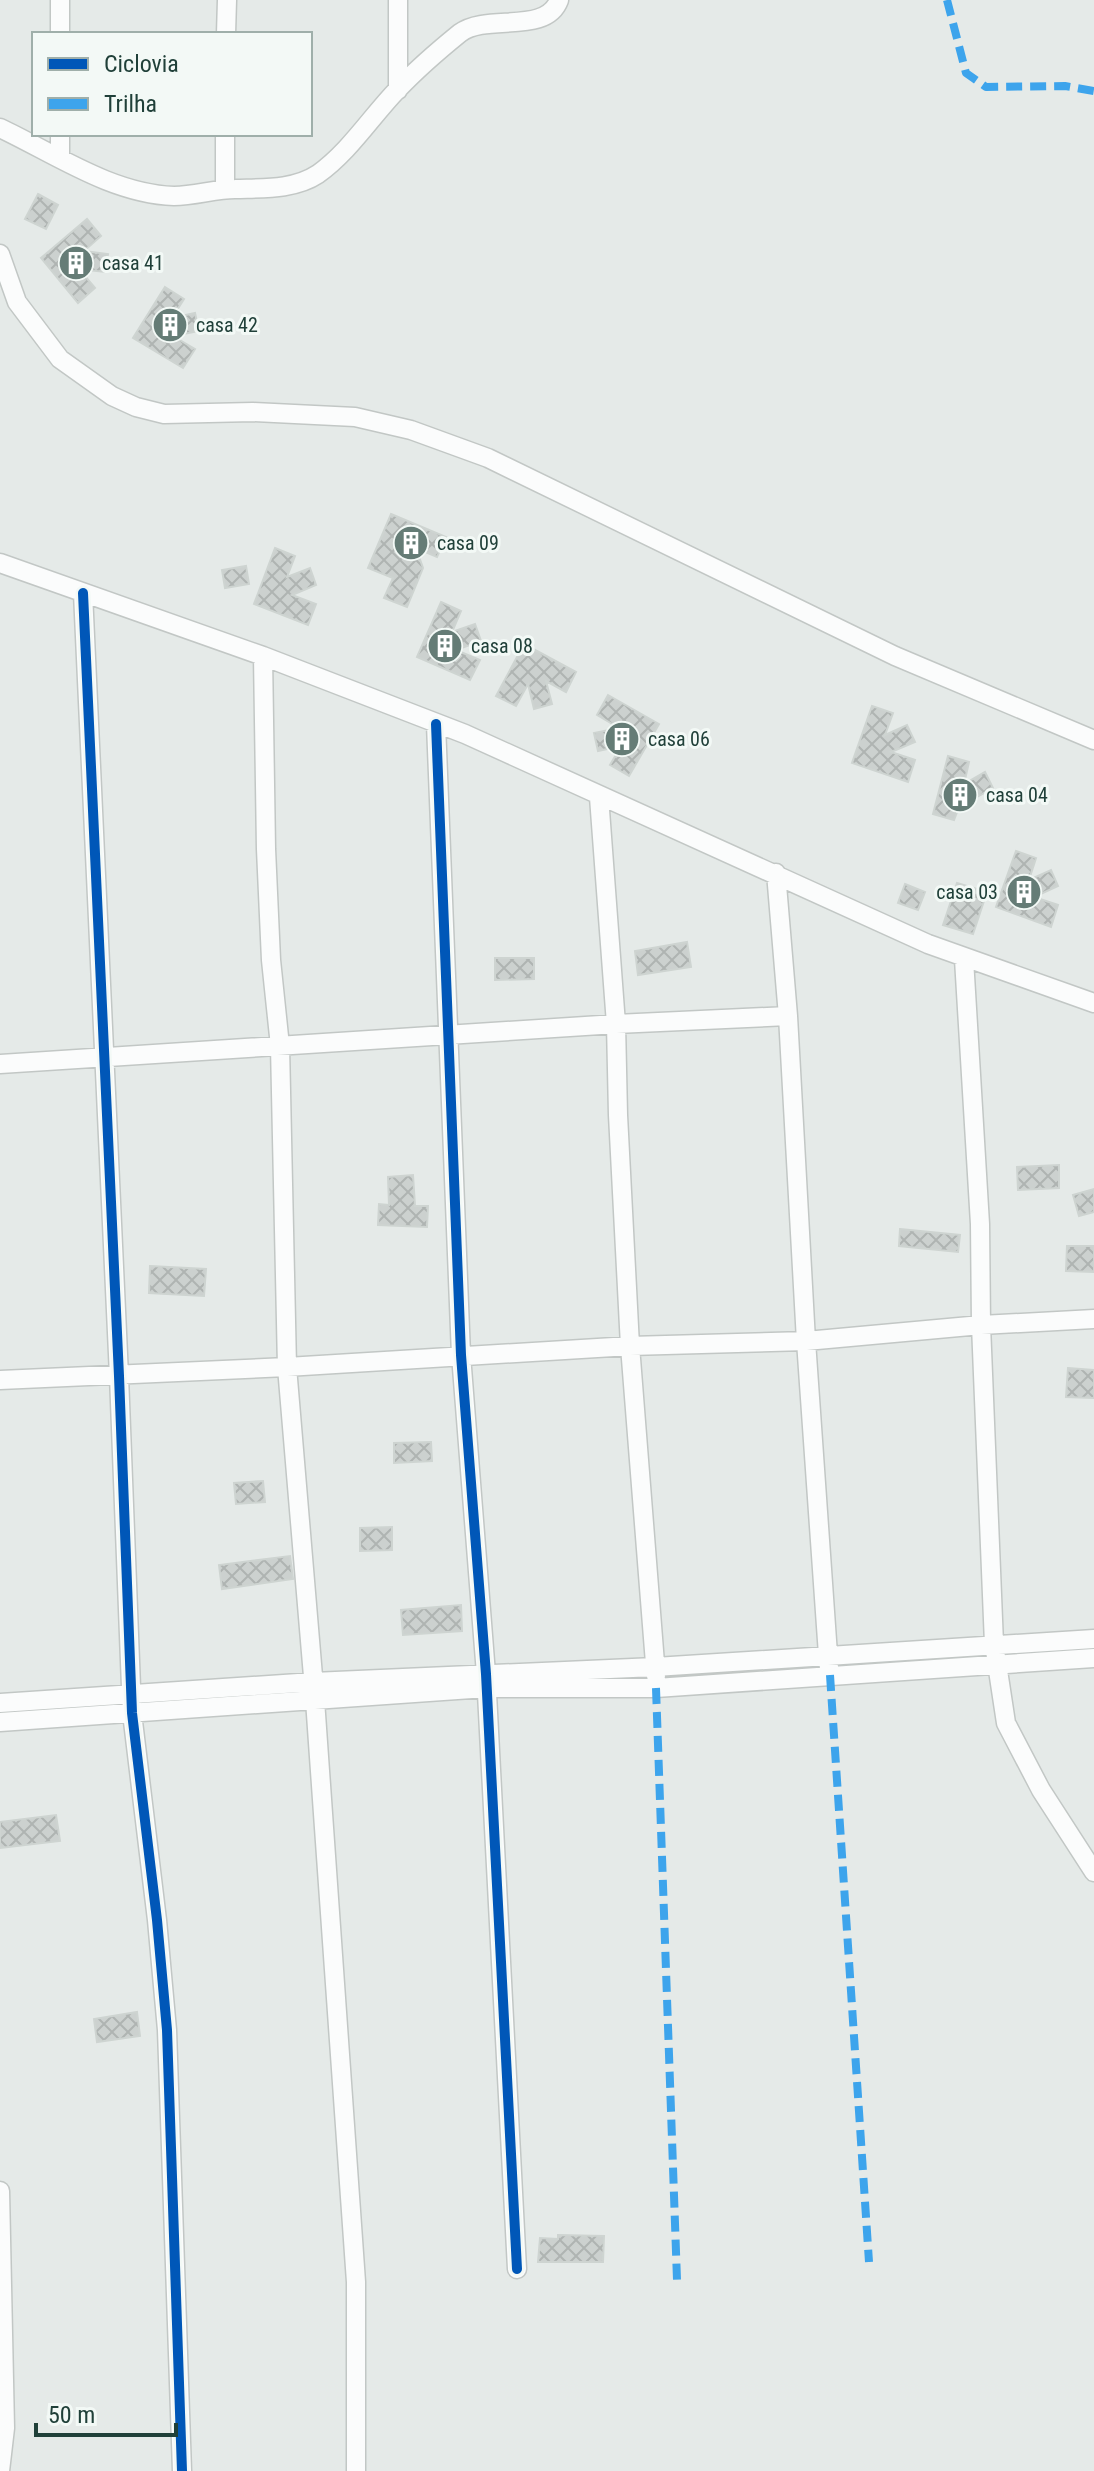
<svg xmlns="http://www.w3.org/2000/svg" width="1094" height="2471" viewBox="0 0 1094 2471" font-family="'Roboto Condensed',sans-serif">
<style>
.building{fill:url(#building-cross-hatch);stroke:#ced4d1;stroke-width:2}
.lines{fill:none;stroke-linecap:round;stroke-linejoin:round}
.street-casing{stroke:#c2c7c5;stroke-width:21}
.street{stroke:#fbfcfc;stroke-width:18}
.quiet{stroke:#3da4ec;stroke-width:8;stroke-dasharray:16 8;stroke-linecap:butt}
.cycleway-casing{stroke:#f3f9f6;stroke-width:15}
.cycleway{stroke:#0057b8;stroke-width:10}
.labels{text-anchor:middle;stroke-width:6;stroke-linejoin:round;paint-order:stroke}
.poi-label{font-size:20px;fill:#204039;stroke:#f3f9f6;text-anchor:start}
</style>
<defs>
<pattern id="building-cross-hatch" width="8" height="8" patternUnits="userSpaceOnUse" patternTransform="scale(2)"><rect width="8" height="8" fill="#ccd1cf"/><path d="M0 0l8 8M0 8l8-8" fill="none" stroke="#afb4b2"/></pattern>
</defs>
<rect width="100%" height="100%" fill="#e5eae8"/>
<path class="building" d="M38 194 58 205 46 229 25 219Z
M87 219 101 236 84 251 108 254 105 272 79 269 95 288 78 303 41 258Z
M165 287 184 299 172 318 195 313 199 331 173 336 195 349 183 368 133 338Z
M391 514 446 537 437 557 416 548 423 568 407 607 384 598 393 578 368 568Z
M275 548 295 556 287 577 310 568 316 585 292 595 316 604 308 625 254 604Z
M246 566 249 584 225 588 222 570Z
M441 602 461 611 452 632 475 624 481 641 456 650 480 660 470 680 417 657Z
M524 644 576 672 566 692 546 681 552 704 534 709 528 684 516 706 496 696Z
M608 695 659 724 629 776 610 765 621 746 598 751 594 733 619 728 597 715Z
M872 706 893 713 885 735 907 725 915 742 891 752 915 760 908 782 852 763Z
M948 756 969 762 964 784 985 772 993 788 959 807 954 820 933 814Z
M1016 851 1036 858 1029 880 1051 870 1058 886 1034 897 1058 905 1051 927 996 907Z
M957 883 987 892 973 934 943 925Z
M905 884 925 892 918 910 898 903Z
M687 942 691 967 638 975 635 951Z
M495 958H534V979L495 980Z
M1059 1165V1188L1018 1190 1017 1167Z
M413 1175 415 1206H428L427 1227 378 1225 379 1204 389 1205 388 1177Z
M1094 1189V1212L1079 1216 1073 1195Z
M900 1229 960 1235 958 1252 899 1246Z
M1067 1246H1094V1272L1066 1271Z
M150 1266 206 1269 204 1296 149 1293Z
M1068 1368 1094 1370V1398L1066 1397Z
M431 1442 432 1461 394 1463V1443Z
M263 1481 265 1502 236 1504 234 1483Z
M392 1527V1550L360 1551V1528Z
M290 1556 293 1579 222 1589 219 1565Z
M461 1605 462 1631 403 1635 401 1610Z
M56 1815 60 1841 0 1848V1822Z
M137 2012 140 2036 97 2042 94 2019Z
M558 2235 604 2236 603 2262H538L540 2238 558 2239Z"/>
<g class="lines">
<defs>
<path id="street" d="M60 34V0
M226 34 227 0
M398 90V0
M0 128C55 154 112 194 174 196 195 196 215 189 235 189 262 188 294 190 318 174 349 152 371 117 397 90 416 70 439 50 460 33 487 13 546 35 559 0
M60 157V134
M225 189V134
M0 254 17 302 60 359 112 396 136 407 164 414 253 412 355 417 411 430 488 458 895 656 1094 740
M0 563 263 656 465 734 928 944 1094 1003
M83 593 119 1376 132 1713 157 1920 167 2030 182 2471
M263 656 266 849 271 960 280 1046 287 1367 315 1700 356 2282V2471
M436 724 461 1355 486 1674 517 2269
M599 797 616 1024 618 1115 630 1346 656 1676
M776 873 788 1016 806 1341 829 1669
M964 959 980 1224 981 1325 994 1644 1006 1723 1041 1790 1094 1872
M0 1064 616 1024 788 1016
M0 1380 287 1367 630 1346 806 1341 981 1325 1094 1319
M0 1703 313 1682 655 1667 1094 1639
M0 1722 486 1688H656L1094 1658
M0 2191 5 2428 0 2471"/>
</defs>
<use href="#street" class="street-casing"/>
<use href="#street" class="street"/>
<path class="quiet" d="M947 0 966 73 986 87 1065 86 1094 91
M830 1675 869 2262
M656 1688 677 2280"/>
<defs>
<path id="cycleway" d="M83 593 119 1376 132 1713 157 1920 167 2030 182 2471
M436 724 461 1355 486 1674 517 2269"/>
</defs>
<use href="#cycleway" class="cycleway-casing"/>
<use href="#cycleway" class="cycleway"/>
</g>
<defs>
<symbol id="building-disc" viewBox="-11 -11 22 22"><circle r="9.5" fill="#657c76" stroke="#f3f9f6"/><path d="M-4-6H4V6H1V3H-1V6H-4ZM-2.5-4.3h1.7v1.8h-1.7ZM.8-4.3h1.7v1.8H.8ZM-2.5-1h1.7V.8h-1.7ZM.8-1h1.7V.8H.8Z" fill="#fff"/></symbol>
</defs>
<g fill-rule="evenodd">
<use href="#building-disc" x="56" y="243" width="40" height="40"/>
<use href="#building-disc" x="150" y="305" width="40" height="40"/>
<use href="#building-disc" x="391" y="523" width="40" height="40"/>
<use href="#building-disc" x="425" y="626" width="40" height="40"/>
<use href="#building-disc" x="602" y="719" width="40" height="40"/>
<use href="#building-disc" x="940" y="775" width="40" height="40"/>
<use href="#building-disc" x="1004" y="872" width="40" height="40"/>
</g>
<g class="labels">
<g class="poi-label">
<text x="102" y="270">casa 41</text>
<text x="196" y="332">casa 42</text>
<text x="437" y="550">casa 09</text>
<text x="471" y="653">casa 08</text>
<text x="648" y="746">casa 06</text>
<text x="986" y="802">casa 04</text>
<text x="998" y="899" text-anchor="end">casa 03</text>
</g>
</g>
<rect x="32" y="32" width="280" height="104" fill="#f3f9f6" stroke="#9fafaa" stroke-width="2"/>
<rect x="48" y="58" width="40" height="12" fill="#0057b8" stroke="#9fafaa" stroke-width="2"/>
<text x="104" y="72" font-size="24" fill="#204039">Ciclovia</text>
<rect x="48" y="98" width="40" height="12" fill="#3da4ec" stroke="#9fafaa" stroke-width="2"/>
<text x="104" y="112" font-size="24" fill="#204039">Trilha</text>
<path d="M36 2423v12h140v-12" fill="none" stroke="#204039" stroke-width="4"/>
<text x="48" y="2423" font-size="24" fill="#204039" stroke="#f3f9f6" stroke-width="6" paint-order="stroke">50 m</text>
</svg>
